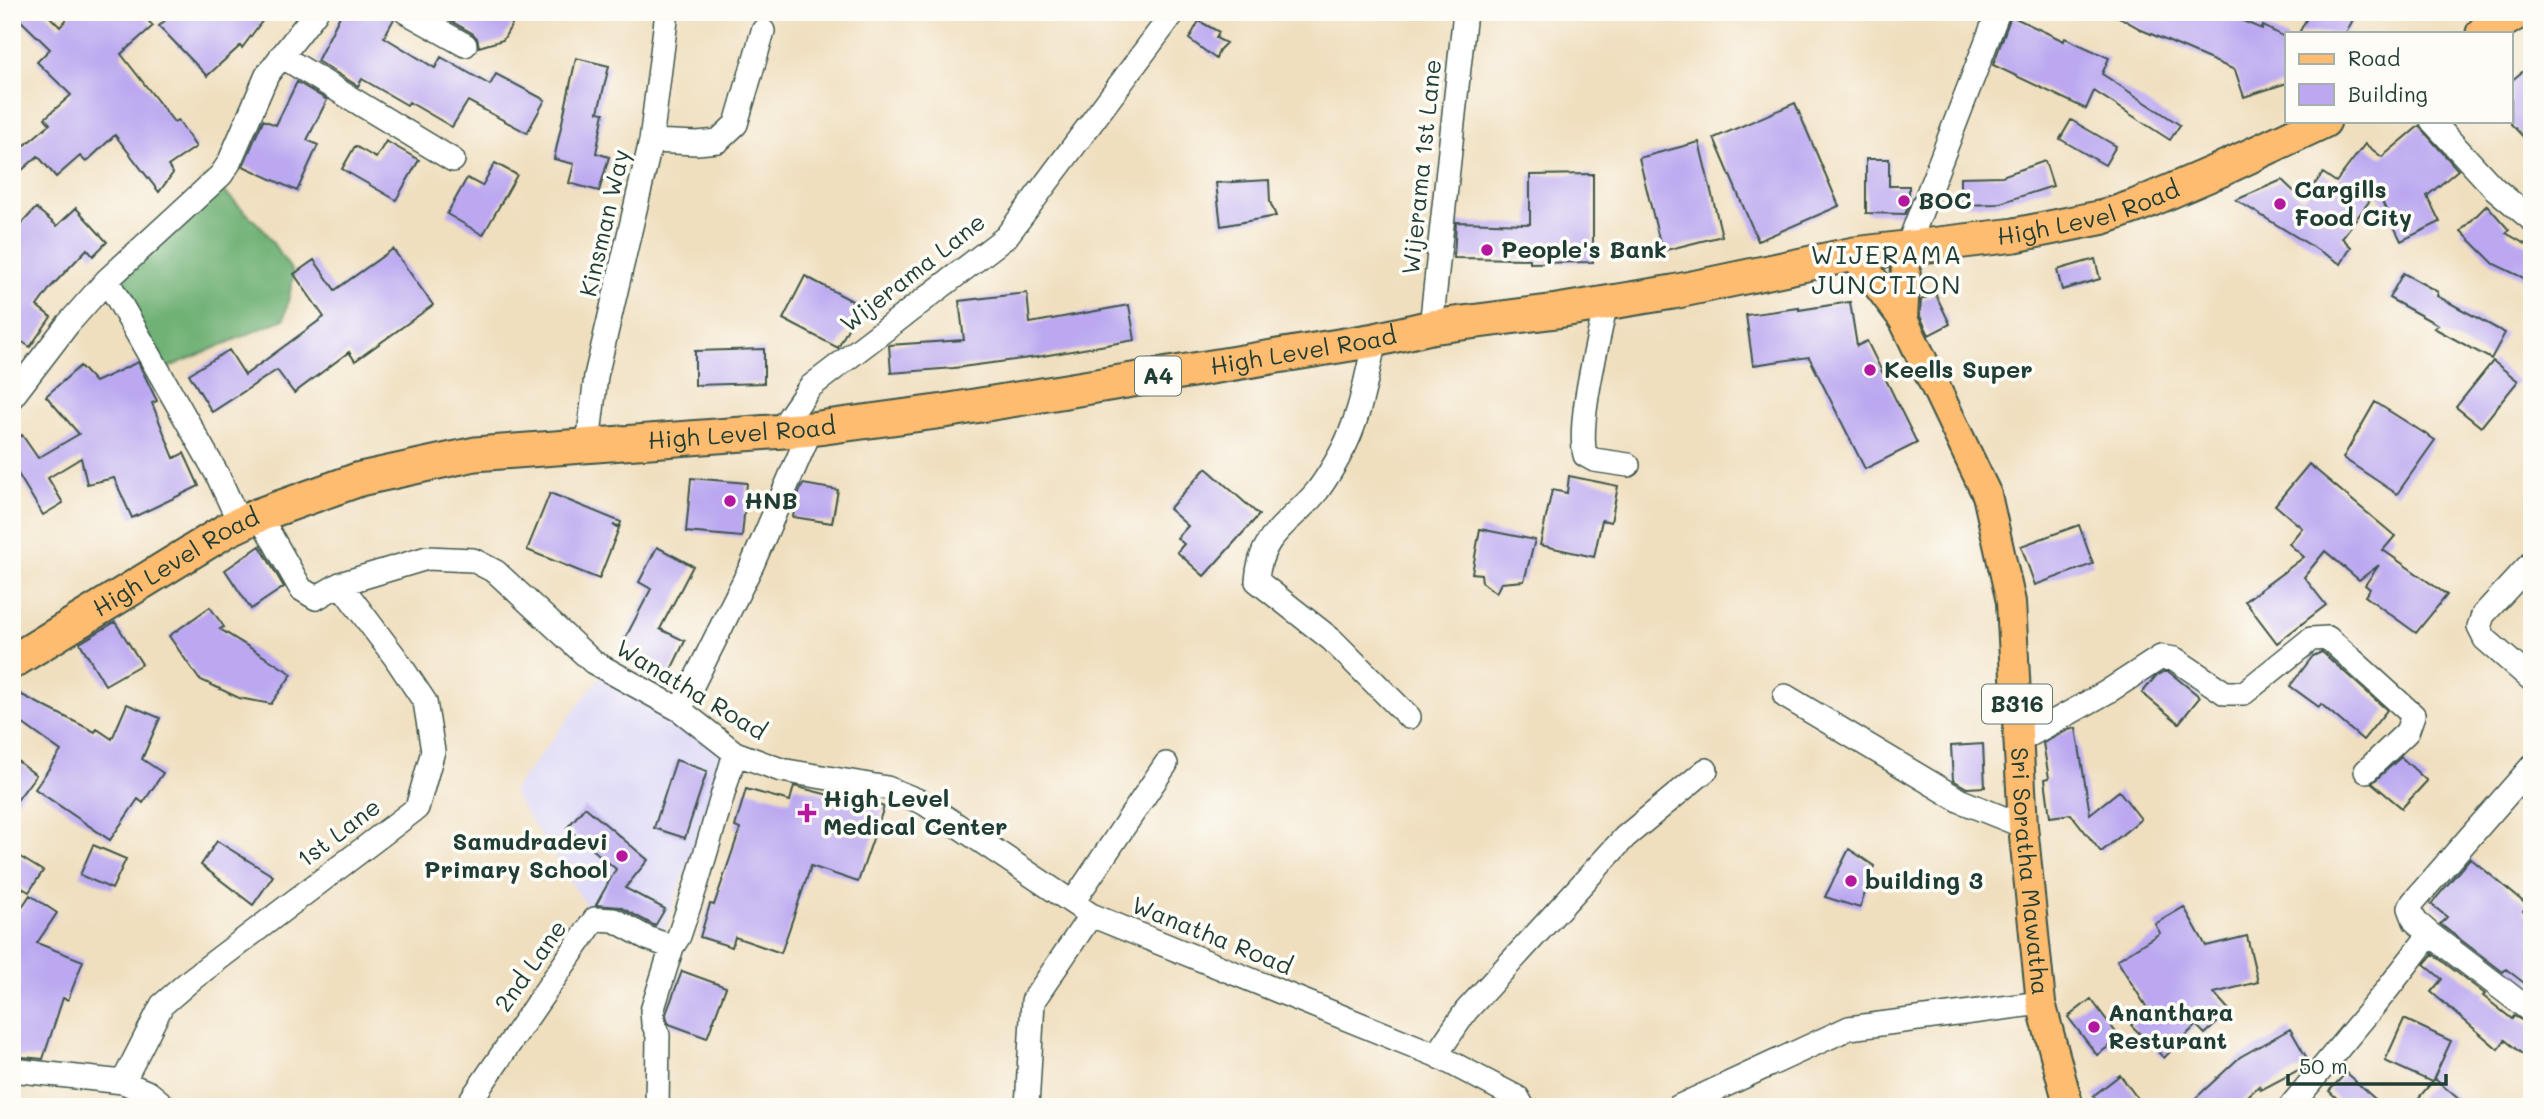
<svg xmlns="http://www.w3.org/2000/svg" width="2544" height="1119" viewBox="0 0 2544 1119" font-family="Mali,sans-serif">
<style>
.built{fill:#dbd6f7}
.forest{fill:#6fb174;stroke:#477754;stroke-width:2}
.building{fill:#bba8f0}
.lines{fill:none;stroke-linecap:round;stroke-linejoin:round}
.minor-casing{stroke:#3e5549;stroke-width:26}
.major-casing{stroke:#3e5549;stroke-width:32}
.highway-casing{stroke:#3e5549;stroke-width:37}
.minor{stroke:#fff;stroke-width:23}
.major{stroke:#fdbc6f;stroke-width:28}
.highway{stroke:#fdbc6f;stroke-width:33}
.poi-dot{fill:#b5179e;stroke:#fdfcf7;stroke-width:2.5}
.labels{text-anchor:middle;stroke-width:7;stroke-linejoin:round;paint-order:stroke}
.shield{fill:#fdfcf7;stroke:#62766e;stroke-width:2}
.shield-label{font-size:23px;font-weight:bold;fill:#1f3d34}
.street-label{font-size:24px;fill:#1f3d34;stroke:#fdfcf7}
.poi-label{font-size:24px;font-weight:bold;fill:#1f3d34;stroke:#fdfcf7;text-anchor:start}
.neighbourhood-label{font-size:26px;letter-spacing:2px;fill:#1f3d34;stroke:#fdfcf7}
</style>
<rect width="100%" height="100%" fill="#fdfcf7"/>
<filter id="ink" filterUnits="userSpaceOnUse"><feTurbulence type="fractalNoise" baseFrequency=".0143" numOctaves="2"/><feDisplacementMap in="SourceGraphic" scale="14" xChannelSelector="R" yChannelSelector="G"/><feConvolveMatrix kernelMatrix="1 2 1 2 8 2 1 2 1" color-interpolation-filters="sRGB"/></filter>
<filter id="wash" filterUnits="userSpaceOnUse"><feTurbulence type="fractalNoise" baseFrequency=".00686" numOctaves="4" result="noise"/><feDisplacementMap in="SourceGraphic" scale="28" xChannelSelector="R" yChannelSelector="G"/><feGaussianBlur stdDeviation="1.57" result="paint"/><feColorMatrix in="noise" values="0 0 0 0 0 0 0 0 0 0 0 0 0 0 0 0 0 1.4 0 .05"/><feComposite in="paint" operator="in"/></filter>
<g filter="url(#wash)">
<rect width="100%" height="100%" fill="#f0dfbf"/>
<path class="built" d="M606 669 727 748 660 943 595 919 512 792Z"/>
<path class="forest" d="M208 176 263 229 294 274 284 319 167 368 111 279Z"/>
<g id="blocks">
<path class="building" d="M12 12H45L60 27 73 12H140L153 26 121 54 174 122 178 120 196 147 168 166 173 173 159 192 115 135 86 162 80 156 56 177 38 156 12 179V156L50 124 45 118 71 95 37 62 50 49Z
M174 12H252L263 20 242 48 240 46 207 76 159 26Z
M342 12H392L394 19 384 37 435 68 441 57 490 85 496 74 545 100 527 133 468 101 452 127 409 102 407 105 362 79 358 86 317 61Z
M435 12H519L503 40 479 47 477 38 472 33Z
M2110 12H2221L2262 29 2263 26 2287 38V83L2244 97 2235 70 2144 31Z
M2310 12H2357L2346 33H2299Z
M2011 16 2064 41 2065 38 2109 58 2102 74 2180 125 2170 140 2094 91 2086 109 1993 65Z
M1199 21 1219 32 1216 38 1226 43 1219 50 1216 59 1189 39Z
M576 58 609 66 598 112 604 113 596 153 609 157 599 191 569 183 574 164 554 159Z
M2532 64V146L2511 124V81Z
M297 82 327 100 307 140 318 145 297 191 243 166 263 120 276 125Z
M1795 103 1839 206 1758 241 1714 138Z
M2071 120 2116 146 2105 165 2060 139Z
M2419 126 2458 170 2427 196 2440 222 2401 241 2377 191 2342 238 2351 247 2341 264 2236 200 2282 180 2303 200 2323 173 2336 182 2365 144 2382 157Z
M386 141 419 160 396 200 342 169 355 146 376 158Z
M1699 142 1722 236 1662 251 1639 158Z
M1866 159H1889V186H1909V205L1905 214 1866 213Z
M2045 161 2053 186 1997 204 1960 205V177L2002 176Z
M495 163 517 175 483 235 447 214 467 178 482 186Z
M1593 174V262L1530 263V259L1454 258 1456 222 1530 224V175Z
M1269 180 1270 202 1276 216 1221 226 1216 183Z
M2487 205 2509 230 2506 233 2532 248V282L2494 264 2461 231Z
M36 208 57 226 76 208 107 242 93 256 87 249 51 287 37 306 51 317 30 347 12 335V234Z
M393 249 433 305 355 361 349 352 294 393 277 370 212 412 189 374 229 350 245 375 324 317 294 274 314 260 335 290Z
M2095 259 2100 279 2062 290 2057 270Z
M2403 273 2438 292 2437 296 2505 333 2491 359 2434 328 2438 325 2389 298Z
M805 276 860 305 838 348 783 319Z
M1027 293 1030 323 1129 305 1135 340 1037 357 954 368 891 373 889 345 964 340 959 301Z
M1935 293 1950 324 1929 335 1920 316 1921 300Z
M1850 302 1857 346 1867 341 1917 443 1865 469 1809 357 1753 365 1746 315 1799 308V310Z
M764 349V383L695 385V351Z
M2493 361 2518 381 2481 427 2456 407Z
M138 362 157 401 152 403 174 458 184 453 199 486 132 518 114 478 87 484 81 458 48 478 63 503 43 515 12 464V442L22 435 38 458 79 434 46 396 80 366 95 382Z
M2375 402 2435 440 2397 494 2343 458Z
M2309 464 2395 536 2383 550 2447 595 2416 633 2365 596 2370 589 2365 585 2379 565 2359 580 2325 551 2304 577 2326 605 2277 643 2245 601 2304 557 2289 544 2302 528 2275 505Z
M1206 468 1259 515 1204 576 1177 552 1184 544 1177 538 1188 526 1169 509Z
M1569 476 1618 486 1611 522 1602 520 1594 557 1540 545 1552 490 1567 493Z
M691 478 747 483 742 537 686 532Z
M803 484 838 490 832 523 793 517 797 497Z
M550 493 621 522 620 526 613 525 619 528 599 579 527 550Z
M2079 525 2093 564 2035 585 2021 546Z
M1480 529 1535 540 1524 581 1501 583 1496 593 1482 582 1481 574 1472 573Z
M260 546 284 587 251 609 225 570Z
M657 547 693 566 660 629 685 641 668 676 619 650 651 589 639 582Z
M210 607 224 627 220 629 292 674 271 704 239 698 199 679 169 636Z
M115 622 142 664 105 685 80 643Z
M2322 652 2387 710 2363 740 2321 704 2319 707 2290 686 2313 656Z
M2164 672H2169L2200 697 2179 723 2142 693 2155 677Z
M12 690 95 732 97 729 112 739 127 704 160 718 142 759 163 773 143 803 138 799 110 840 35 789 61 751 12 716Z
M2076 728 2090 814 2119 791 2141 819 2101 852 2071 814 2050 817 2045 779 2049 778 2043 743 2068 730Z
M1983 744 1985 787 1967 788 1953 780 1951 746Z
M12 757 36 775 12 807Z
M2401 757 2427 781 2402 808 2372 783Z
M676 760 707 771 685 838 654 828Z
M794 786 852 801 853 797 884 807 858 882 811 866 781 953 735 937 732 947 700 937 710 904 714 905 740 829 735 827 746 789 790 801Z
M585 807 648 860 625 888 665 909 655 926 620 907 596 905 616 869 567 828Z
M217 841 273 876 253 905 201 865Z
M93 845 126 859 112 889 80 875Z
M1849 849 1874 866 1860 908 1825 897Z
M12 852 43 871 29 892 12 882Z
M2470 858 2527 905 2523 911 2532 918V989L2506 969 2503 972 2440 924 2447 917 2431 904Z
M30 895 57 913 37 943 83 961 68 1000 63 998 43 1059 12 1056V922Z
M2184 907 2206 946 2247 936 2258 982 2214 993 2230 1011 2205 1034 2196 1025 2164 1058 2131 1025 2147 1008 2117 960 2160 933 2155 924Z
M2433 954 2485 994 2483 996 2512 1019 2514 1016 2532 1026V1062L2505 1040 2498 1049 2431 992 2442 979 2424 964Z
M682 971 726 987 707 1038 669 1024 667 1020 666 1014Z
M2091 999 2120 1038 2097 1055 2068 1017Z
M2404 1019 2451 1041 2432 1082 2435 1079 2468 1107H2411L2432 1082 2385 1061Z
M2290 1029 2309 1062 2306 1066 2261 1090 2259 1086 2236 1107H2186L2240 1057Z
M2346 1073 2384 1107H2346L2329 1091Z
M2120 1075 2144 1107H2101L2093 1096Z"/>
</g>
</g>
<g filter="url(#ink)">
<use href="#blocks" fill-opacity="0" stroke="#3e5549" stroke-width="2"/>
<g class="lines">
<defs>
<path id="minor" d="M406 12 465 45
M281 56 453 160
M2432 121 2494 188 2532 220
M651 141 697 143 718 141 736 124 763 31
M1907 248 1998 12
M107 280 217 474 241 526
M1606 302C1599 340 1577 420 1585 455L1594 460 1628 465
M1431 327 1465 12
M1375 340C1366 378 1360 419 1341 453 1334 466 1326 479 1318 490 1291 524 1260 532 1257 581L1332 640 1409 717
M12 397 68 324 107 280 221 175 229 163 267 75 316 12
M778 433 810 387 1006 237 1174 12
M588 444 596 376 651 141 667 12
M259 515 301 589 316 598 340 584 427 558 473 560 496 572 593 662 680 710 735 753 781 770 887 788 924 803 1091 915 1436 1055 1518 1098 1523 1107
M2532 562 2483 615 2479 627 2485 639 2532 680
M1785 696 1961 801 2023 826
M680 710 752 565 811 429
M2019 741 2107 692 2161 657 2175 659 2225 693H2244L2311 639 2328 638 2413 715 2407 732 2366 771
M2532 766 2413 902 2410 908 2415 921 2430 934 2532 1012
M1073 902 1166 764
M1436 1055 1466 1011 1625 837 1706 770
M12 1070 123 1082 149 1093 166 1107
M123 1082 162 1005 192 979 417 808 433 751 425 702 395 657 340 584
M466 1107 595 919 614 920 647 938 672 947 679 936 697 882 735 753
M657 1107 658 1035 653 1023 652 1011 672 947
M1027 1107 1033 1001 1091 915
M1678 1107 1849 1028 2041 1003
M2290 1107 2386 991 2430 934"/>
<g id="major">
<path id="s1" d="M1854 254 1903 319 1987 495 2011 602 2023 826 2041 1003 2069 1107"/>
<path d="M1903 319 1907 248"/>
</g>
<g id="highway">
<path d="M2483 33 2518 12"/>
<path id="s2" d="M12 662 227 530 259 515 360 479 475 454 811 429 944 411 1375 340 1431 327 1557 311 1673 292 1854 254 2015 235 2104 217 2136 206 2220 170 2324 121"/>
</g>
</defs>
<use href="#minor" class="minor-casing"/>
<use href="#major" class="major-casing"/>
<use href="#highway" class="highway-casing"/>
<use href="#minor" class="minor"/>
<use href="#major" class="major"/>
<use href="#highway" class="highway"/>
</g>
</g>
<g class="poi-dot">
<circle cx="1904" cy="201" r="7"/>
<circle cx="2280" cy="204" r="7"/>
<circle cx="1487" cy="250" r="7"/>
<circle cx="1870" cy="370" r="7"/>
<circle cx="730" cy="501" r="7"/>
<path d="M803.5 802.5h7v7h7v7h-7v7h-7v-7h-7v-7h7z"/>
<circle cx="622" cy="856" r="7"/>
<circle cx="1851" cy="881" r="7"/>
<circle cx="2094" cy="1027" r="7"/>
</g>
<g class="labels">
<g class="shield">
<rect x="1135" y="356.5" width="46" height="39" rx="5"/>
<rect x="1982" y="684.5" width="70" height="39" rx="5"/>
</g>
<g class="shield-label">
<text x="1158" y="384">A4</text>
<text x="2017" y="712">B316</text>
</g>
<g class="street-label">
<text transform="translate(1422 167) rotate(-84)" y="8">Wijerama 1st Lane</text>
<text dy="8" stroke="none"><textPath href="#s2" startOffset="2146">High Level Road</textPath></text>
<text transform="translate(605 223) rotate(-77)" y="8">Kinsman Way</text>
<text transform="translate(913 273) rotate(-38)" y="8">Wijerama Lane</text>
<text dy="8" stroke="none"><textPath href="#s2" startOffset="1348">High Level Road</textPath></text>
<text dy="8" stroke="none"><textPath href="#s2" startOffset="780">High Level Road</textPath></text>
<text dy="8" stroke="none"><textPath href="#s2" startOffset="192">High Level Road</textPath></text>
<text transform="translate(691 690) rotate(31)" y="8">Wanatha Road</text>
<text transform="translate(339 833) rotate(-37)" y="8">1st Lane</text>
<text dy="8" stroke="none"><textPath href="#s1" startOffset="656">Sri Soratha Mawatha</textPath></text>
<text transform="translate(1212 936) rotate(22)" y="8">Wanatha Road</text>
<text transform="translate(531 966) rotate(-55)" y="8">2nd Lane</text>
</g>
<g class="poi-label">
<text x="2294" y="198">Cargills<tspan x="2294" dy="28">Food City</tspan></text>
<text x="1918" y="209">BOC</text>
<text x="1501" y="258">People's Bank</text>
<text x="1884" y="378">Keells Super</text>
<text x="744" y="509">HNB</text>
<text x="823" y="807">High Level<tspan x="823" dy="28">Medical Center</tspan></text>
<text x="608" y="850" text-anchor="end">Samudradevi<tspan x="608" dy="28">Primary School</tspan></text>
<text x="1865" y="889">building 3</text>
<text x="2108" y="1021">Ananthara<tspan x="2108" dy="28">Resturant</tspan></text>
</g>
<g class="neighbourhood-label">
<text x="1887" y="264">WIJERAMA<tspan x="1887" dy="30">JUNCTION</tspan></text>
</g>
</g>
<rect width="2544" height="1119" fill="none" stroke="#fdfcf7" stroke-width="42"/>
<rect x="2285" y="32" width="228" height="91" fill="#fdfcf7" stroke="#a4b0a9" stroke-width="2"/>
<rect x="2299" y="54" width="35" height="10" fill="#fdbc6f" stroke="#a4b0a9" stroke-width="2"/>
<text x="2348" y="66" font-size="21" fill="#1f3d34">Road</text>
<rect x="2299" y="84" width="35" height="21" fill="#bba8f0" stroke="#a4b0a9" stroke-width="2"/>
<text x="2348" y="102" font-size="21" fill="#1f3d34">Building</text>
<path d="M2288 1074v10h158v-10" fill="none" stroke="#1f3d34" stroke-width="3.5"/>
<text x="2299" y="1074" font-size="21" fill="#1f3d34" stroke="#fdfcf7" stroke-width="5" paint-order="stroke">50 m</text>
</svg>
